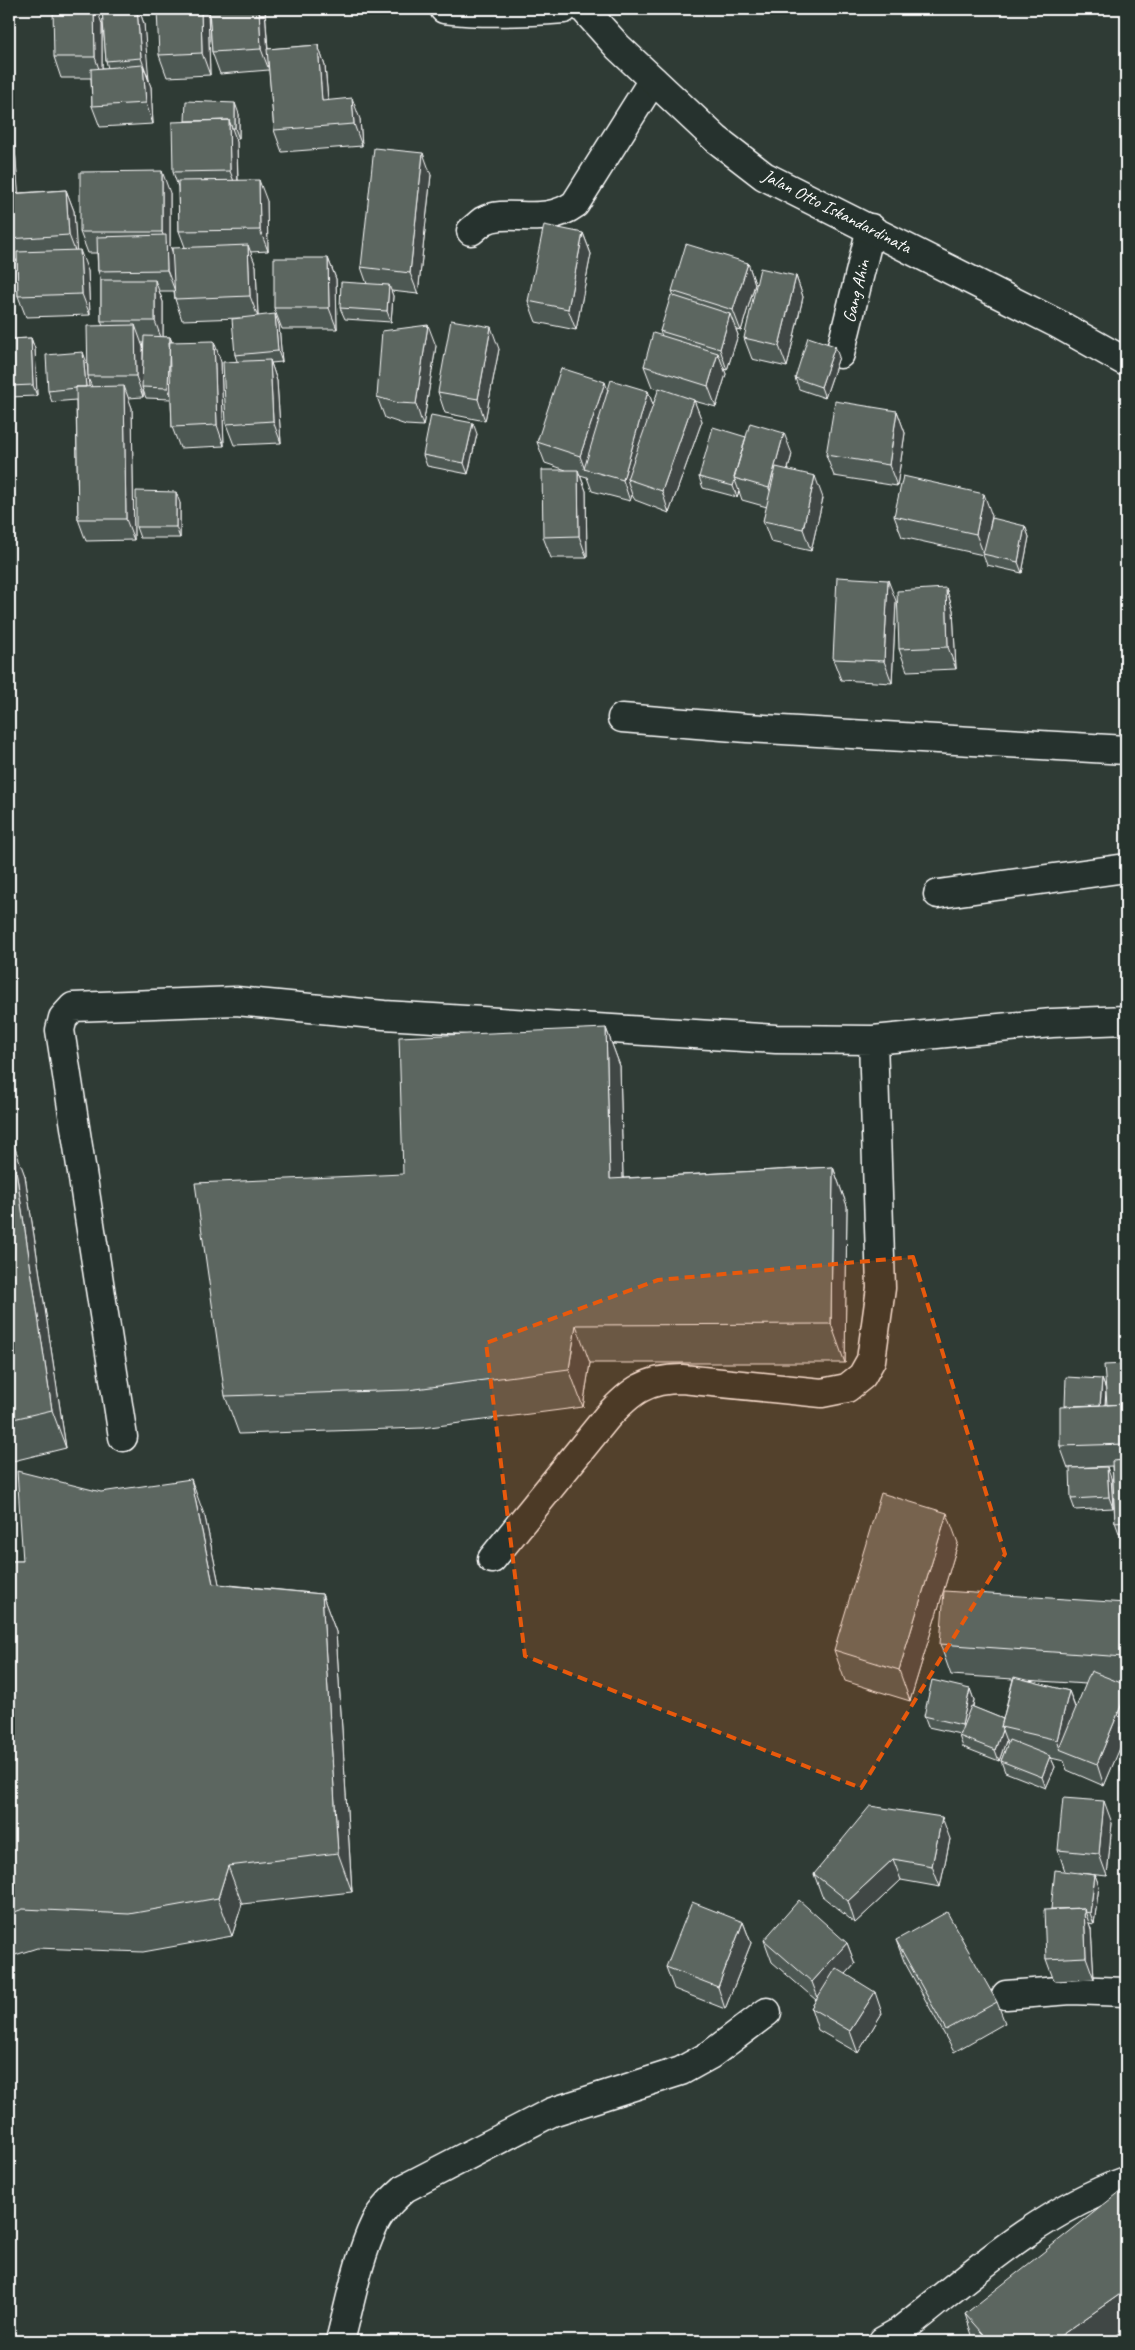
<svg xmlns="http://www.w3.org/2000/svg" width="1135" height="2350" viewBox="0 0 1135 2350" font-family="Caveat,sans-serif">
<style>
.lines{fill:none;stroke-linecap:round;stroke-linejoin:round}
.minor-casing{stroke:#fff;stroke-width:31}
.major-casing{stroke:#fff;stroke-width:31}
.minor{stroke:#26332d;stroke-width:28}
.major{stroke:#26332d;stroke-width:28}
.wall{fill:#4e5853;stroke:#fff;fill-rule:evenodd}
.shaded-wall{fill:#404744;stroke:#fff}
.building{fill:#5b6661;stroke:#fff}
.marked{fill:#e8590c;fill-opacity:0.2;stroke:#e8590c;stroke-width:4;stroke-dasharray:10 6;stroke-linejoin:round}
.labels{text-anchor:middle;stroke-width:5;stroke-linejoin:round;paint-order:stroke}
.street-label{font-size:18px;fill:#fff;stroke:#26332d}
</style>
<rect width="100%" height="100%" fill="#2f3b35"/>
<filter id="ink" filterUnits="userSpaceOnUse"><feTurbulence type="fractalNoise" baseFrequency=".02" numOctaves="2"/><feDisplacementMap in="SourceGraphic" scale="10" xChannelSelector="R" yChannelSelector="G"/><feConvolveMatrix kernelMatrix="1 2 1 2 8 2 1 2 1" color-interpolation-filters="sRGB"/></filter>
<g filter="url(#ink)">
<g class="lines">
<defs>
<path id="minor" d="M444 9C484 14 525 12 564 9
M471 231C475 228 479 224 483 221 509 207 542 228 575 204L653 80
M840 354 871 228
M622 718 747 728 1126 750
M938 894 1126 868
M123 1437 60 1030 63 1018 73 1007 236 1001 384 1015 776 1039 873 1040 1052 1023 1126 1020
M492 1559 607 1417C631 1391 646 1379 682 1379L822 1393 847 1388 862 1376 871 1360 881 1288 873 1040
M1006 1995 1071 1990 1126 1992
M340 2341C350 2304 358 2258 375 2223 382 2209 394 2198 405 2188L552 2112 681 2071 710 2055 767 2012
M883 2341 899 2332C971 2275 1039 2212 1126 2181"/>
<path id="major" d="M584 9 618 47 716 139 764 176 1058 324 1126 362"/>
</defs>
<use href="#minor" class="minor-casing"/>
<use href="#major" class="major-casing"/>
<use href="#minor" class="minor"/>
<use href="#major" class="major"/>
</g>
<path class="wall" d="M102 9H139L144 24 148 80 151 87 153 124 100 127 92 106 91 78H61L54 57 102 24V68H108L106 61Z
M209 9H265L268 49 318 45 325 66 328 100 360 119 362 146 282 152 274 130 269 70 220 74 212 52Z
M208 10 210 75 167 77 159 55Z
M239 114V139H236L237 142 238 180 267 201 268 251 250 252 256 266 258 316 279 325 282 362 271 363 277 381 281 443 234 445 226 424 237 361 235 355 240 318 182 320 175 299 174 291H159L163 302V337H170L172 342 221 362 224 446 180 448 172 427 171 399 146 398 143 390V397L128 398 132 408 134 540 86 541 78 519 76 400 52 402 48 391 87 363 88 372 103 326 101 321V280L98 271 97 253H88L80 232 170 193V246L173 253 185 247 179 231 178 187 173 172 185 121ZM141 343H144L143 368V347ZM88 378 92 387H89Z
M11 136 15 148 18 193 66 190 74 211 76 250 88 271 90 315 26 317 18 296 17 260 9 261V137Z
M431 175 418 294 391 291 393 296 391 322 345 319 340 308 367 284 361 267Z
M583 233 591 254 576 330 536 322 528 301Z
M328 258 336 279 337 329H282L274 308Z
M748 263 755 284 741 331 736 330 738 335 727 370 724 369 726 374 716 407 694 401 702 421 669 513 635 500 632 495 630 501 592 491 587 477 580 475 586 491 587 558H551L543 537 566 470 545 463 537 442 608 390 648 391 653 405 659 390 652 387 644 366 662 336 660 331 674 296 672 291Z
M9 265 12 298 9 299Z
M796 276 803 297 787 367 752 359 744 338Z
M31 338 35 349 37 396 9 397V339Z
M436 346 423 426 406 425 385 418 377 397Z
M499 349 485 421 445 413 438 392Z
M839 357 825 398 799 389 795 378Z
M897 411 905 433 897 486 834 476 826 455Z
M477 434 468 474 427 466 423 455Z
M792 454 788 470 823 498 811 551 771 542 763 521 767 507 742 500 739 491 737 497 703 488 699 477Z
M180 503V538H140L136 527Z
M894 516H992L989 528 1025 526 1029 537 1022 573 987 565 983 555 902 537Z
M946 588 953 610 956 669 907 671 899 649Z
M896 601 892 683 841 680 833 659Z
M606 1028 620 1066 623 1178 833 1167 847 1206 845 1363H590L583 1407 422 1428 239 1434 225 1396 403 1174Z
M9 1138 25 1176 66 1448 9 1462Z
M1126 1364V1532L1119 1533 1115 1522 1112 1466 1068 1468 1060 1446 1065 1407 1102 1379 1106 1390 1105 1405H1107Z
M1111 1478 1113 1508 1075 1510 1071 1499Z
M205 1517 219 1584 322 1594 336 1632 352 1892 242 1904 232 1936 143 1952 37 1948 9 1957V1561H23Z
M958 1543 910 1701 845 1681 834 1650Z
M1126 1603V1787L1121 1771 1120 1747 1104 1786 1067 1770 1064 1761 1051 1758 1055 1767 1046 1788 1005 1772 1001 1761 1008 1744 1006 1741 999 1761 963 1747 959 1736 960 1734 928 1727 924 1716 970 1689 974 1700 973 1707 1003 1719 1013 1679 951 1675 940 1644ZM1024 1680 1086 1684 1076 1709 1069 1691Z
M1112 1823 1107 1876 1078 1873 1095 1875 1099 1886 1094 1924 1089 1923 1091 1929 1094 1979 1054 1981 1046 1959 1051 1909 1065 1871 1058 1850Z
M950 1839 940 1887 901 1880 855 1923 822 1896 814 1874Z
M743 1922 751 1943 725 2009 674 1989 666 1967Z
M764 1940 847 1943 855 1964 846 1974 882 2013 858 2053 818 2030 811 2008 816 2000 772 1962Z
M896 1940 997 2002 1005 2023 954 2052 904 1961Z
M1126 2199V2329L1108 2341H974L965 2314Z"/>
<path class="shaded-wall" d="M94 9H97L102 24V78L95 57Z
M137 9H139L144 24 149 80 141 58Z
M201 9H207L208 10 210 75 202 53Z
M259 9H265L269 70 261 49Z
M318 45 325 66 330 122 322 101Z
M143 65 151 87 153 124 146 103Z
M352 98 360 119 362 146 354 124Z
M235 103 239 114V139L235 128Z
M229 120 237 142 238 192 230 171Z
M11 136 15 148 19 202 15 191Z
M423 153 431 175 418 294 410 273Z
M162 171 170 193V246L174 256 175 291 167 270 166 243 162 232Z
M259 180 267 201 268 251 260 230Z
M66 190 74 211 77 256 69 235Z
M583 233 591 254 576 330 568 309Z
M248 245 256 266 258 317 250 296Z
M80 250 88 271 90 315 82 294Z
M328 258 336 279 337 329 329 308Z
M748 263 755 284 741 331 733 310Z
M9 265 12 298 9 288Z
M796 276 803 297 787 367 779 346Z
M155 280 163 302V343L155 321Z
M389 285 393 296 391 322 387 311Z
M275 314 279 325 282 362 278 351Z
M730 314 738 335 727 370 720 349Z
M135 325 143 347V387H142L143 390V397L136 376Z
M428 325 436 346 423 426 416 404Z
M491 327 499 349 485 421 478 399Z
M170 337 174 348 172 399 168 388Z
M31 338 35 349 37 396 33 385Z
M214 341 221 362 224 446 217 425Z
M835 346 839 357 825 398 821 387Z
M83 352 87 363 90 398 86 387Z
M718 353 726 374 716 407 708 386Z
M270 360 277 381 281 443 273 421Z
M605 382 612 403 585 470 580 456Z
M124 386 132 408 134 540 126 519Z
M648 391 656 413 627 479 632 495 630 501 623 480Z
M694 400 702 421 669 513 662 491Z
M897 411 905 433 897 486 889 465Z
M473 423 477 434 468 474 464 463Z
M784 433 792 454 777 509 769 488Z
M578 470 586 491 587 558 579 536Z
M815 476 823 498 811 551 803 529Z
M735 480 739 491 737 497 733 486Z
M176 492 180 503V538L176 527Z
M984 494 992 516 984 555 976 534Z
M1025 526 1029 537 1022 573 1018 562Z
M888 580 896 601 892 683 884 661Z
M946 588 953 610 956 669 948 647Z
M606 1028 620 1066 624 1217 610 1179Z
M11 1137 25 1176 66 1448 52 1410Z
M833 1167 847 1206 845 1363 831 1324Z
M576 1325 590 1363 583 1407 569 1369Z
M1102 1379 1106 1390 1104 1419 1100 1408Z
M1125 1404 1126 1408V1444Z
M1107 1467 1111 1478 1113 1508 1109 1497Z
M191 1479 205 1517 227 1622 213 1584Z
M947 1513 958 1543 910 1701 899 1670Z
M322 1594 336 1632 352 1892 338 1853Z
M1126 1622V1663L1124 1657Z
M970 1689 974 1700 966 1736 962 1725Z
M1069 1691 1077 1713 1060 1749 1057 1740Z
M1126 1694V1734L1104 1786 1097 1764Z
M1002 1730 1006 1741 999 1761 995 1750Z
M1050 1756 1055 1767 1046 1788 1042 1777Z
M1104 1801 1112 1823 1107 1876 1099 1854Z
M942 1817 950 1839 940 1887 932 1866Z
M893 1859 901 1880 855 1923 848 1901Z
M228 1866 242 1904 232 1936 218 1898Z
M1095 1875 1099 1886 1094 1924 1090 1913Z
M1084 1908 1091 1929 1094 1979 1086 1957Z
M743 1922 751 1943 725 2009 718 1987Z
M847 1943 855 1964 820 2003 812 1982Z
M875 1992 882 2013 858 2053 850 2031Z
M1126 2290V2329L1108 2341H1053Z"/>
<path class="building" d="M53 9H94L95 57H54Z
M102 9H137L141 58 106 61Z
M157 9H201L202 53 159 55Z
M209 9H259L261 49 212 52Z
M318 45 322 101 352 98 354 124 274 130 267 49Z
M143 65 146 103 92 106 91 69Z
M186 101 235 103V128H232L229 120 185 121Z
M229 120 230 171 173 172 172 122Z
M11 136 15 191H9V137Z
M374 148 423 153 410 273 361 267Z
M162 171V232H80V172Z
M259 180 260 230 179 231 178 181Z
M66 190 69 235 9 239V194Z
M544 225 583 233 568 309 528 301Z
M166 235 167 270 98 271 97 237Z
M686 244 748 263 733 310 672 291Z
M248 245 250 296 175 299 172 248Z
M80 250 82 294 18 296 17 252Z
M274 258H328L329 308H274Z
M760 268 796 276 779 346 744 338Z
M101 280H155V321H101Z
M341 282 389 285 387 311 340 308Z
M671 295 730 314 720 349 660 331Z
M275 314 278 351 235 355 232 319Z
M451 320 491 327 478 399 438 392Z
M135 325 136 376H88L87 326Z
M428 325 416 404 398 403 377 397 382 331Z
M653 333 718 353 708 386 644 366Z
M144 336 170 337 168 388 142 387Z
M808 337 835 346 821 387 795 378Z
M31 338 33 385 9 386V339Z
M214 341 217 425 172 427 169 342Z
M83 352 86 387H76V388L48 391 46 355Z
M270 360 273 421 226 424 223 362Z
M561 368 605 382 580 456 537 442Z
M611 380 648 391 623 480 584 469Z
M124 386 126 519H78L76 387Z
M659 388 694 400 662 491 627 479Z
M835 401 897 411 889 465 826 455Z
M431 415 473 423 464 463 423 455Z
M750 423 784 433 769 488 734 478Z
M713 427 746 437 734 478 735 480 733 486 699 477Z
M776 467 815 476 803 529 763 521Z
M542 470H578L579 536 543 537Z
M903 476 984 494 976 534 894 516Z
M136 491 176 492V527H136Z
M992 518 1025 526 1018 562 983 554Z
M837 577 888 580 884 661 833 659Z
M946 588 948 647 899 649 897 591Z
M606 1028 610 1179 833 1167 831 1324 576 1325 569 1369 408 1390 225 1396 195 1183 403 1174 399 1037Z
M11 1137 52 1410 9 1420V1138Z
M1126 1364V1404L1107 1405 1104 1365Z
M1066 1377 1102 1379 1100 1405 1065 1406Z
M1125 1404 1126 1444 1060 1446V1407Z
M1126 1460V1521L1115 1522 1112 1461Z
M1107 1467 1109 1497 1071 1499 1070 1468Z
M17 1471 101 1492 191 1479 213 1584 322 1594 338 1853 228 1866 218 1898 129 1914 23 1909 9 1914V1561H23Z
M881 1493 947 1513 899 1670 834 1650Z
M944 1591 1126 1603V1622L1124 1657 940 1644Z
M1091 1671 1126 1685V1694L1097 1764 1059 1749Z
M1014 1677 1069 1691 1057 1740 1001 1727Z
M932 1680 970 1689 962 1725 924 1716Z
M971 1706 1003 1719 1001 1727 1002 1730 995 1750 959 1736Z
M1120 1727H1126V1771H1121Z
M1009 1740 1050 1756 1042 1777 1001 1761Z
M1063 1798 1104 1801 1099 1854 1058 1850Z
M870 1806 942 1817 932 1866 893 1859 848 1901 814 1874Z
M1055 1870 1095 1875 1090 1913 1085 1912 1084 1908 1051 1909Z
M799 1900 847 1943 812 1982 764 1940Z
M692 1902 743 1922 718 1987 666 1967Z
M1084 1908 1086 1957 1046 1959 1044 1910Z
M947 1912 997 2002 946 2030 896 1940Z
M836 1968 875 1992 850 2031 811 2008Z
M1121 2191 1126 2199V2290L1053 2341H989L965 2314Z"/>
</g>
<path class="marked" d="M913 1257 1005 1554 861 1788 525 1656 486 1343 658 1280Z"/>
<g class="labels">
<g class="street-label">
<text transform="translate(837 211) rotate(27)" y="6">Jalan Otto Iskandardinata</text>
<text transform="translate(856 291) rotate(-76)" y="6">Gang Ahin</text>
</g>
</g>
<rect width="1135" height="2350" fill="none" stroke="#26332d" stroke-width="30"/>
<rect x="15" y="15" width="1105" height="2320" fill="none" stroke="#fff" stroke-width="2" filter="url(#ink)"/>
</svg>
